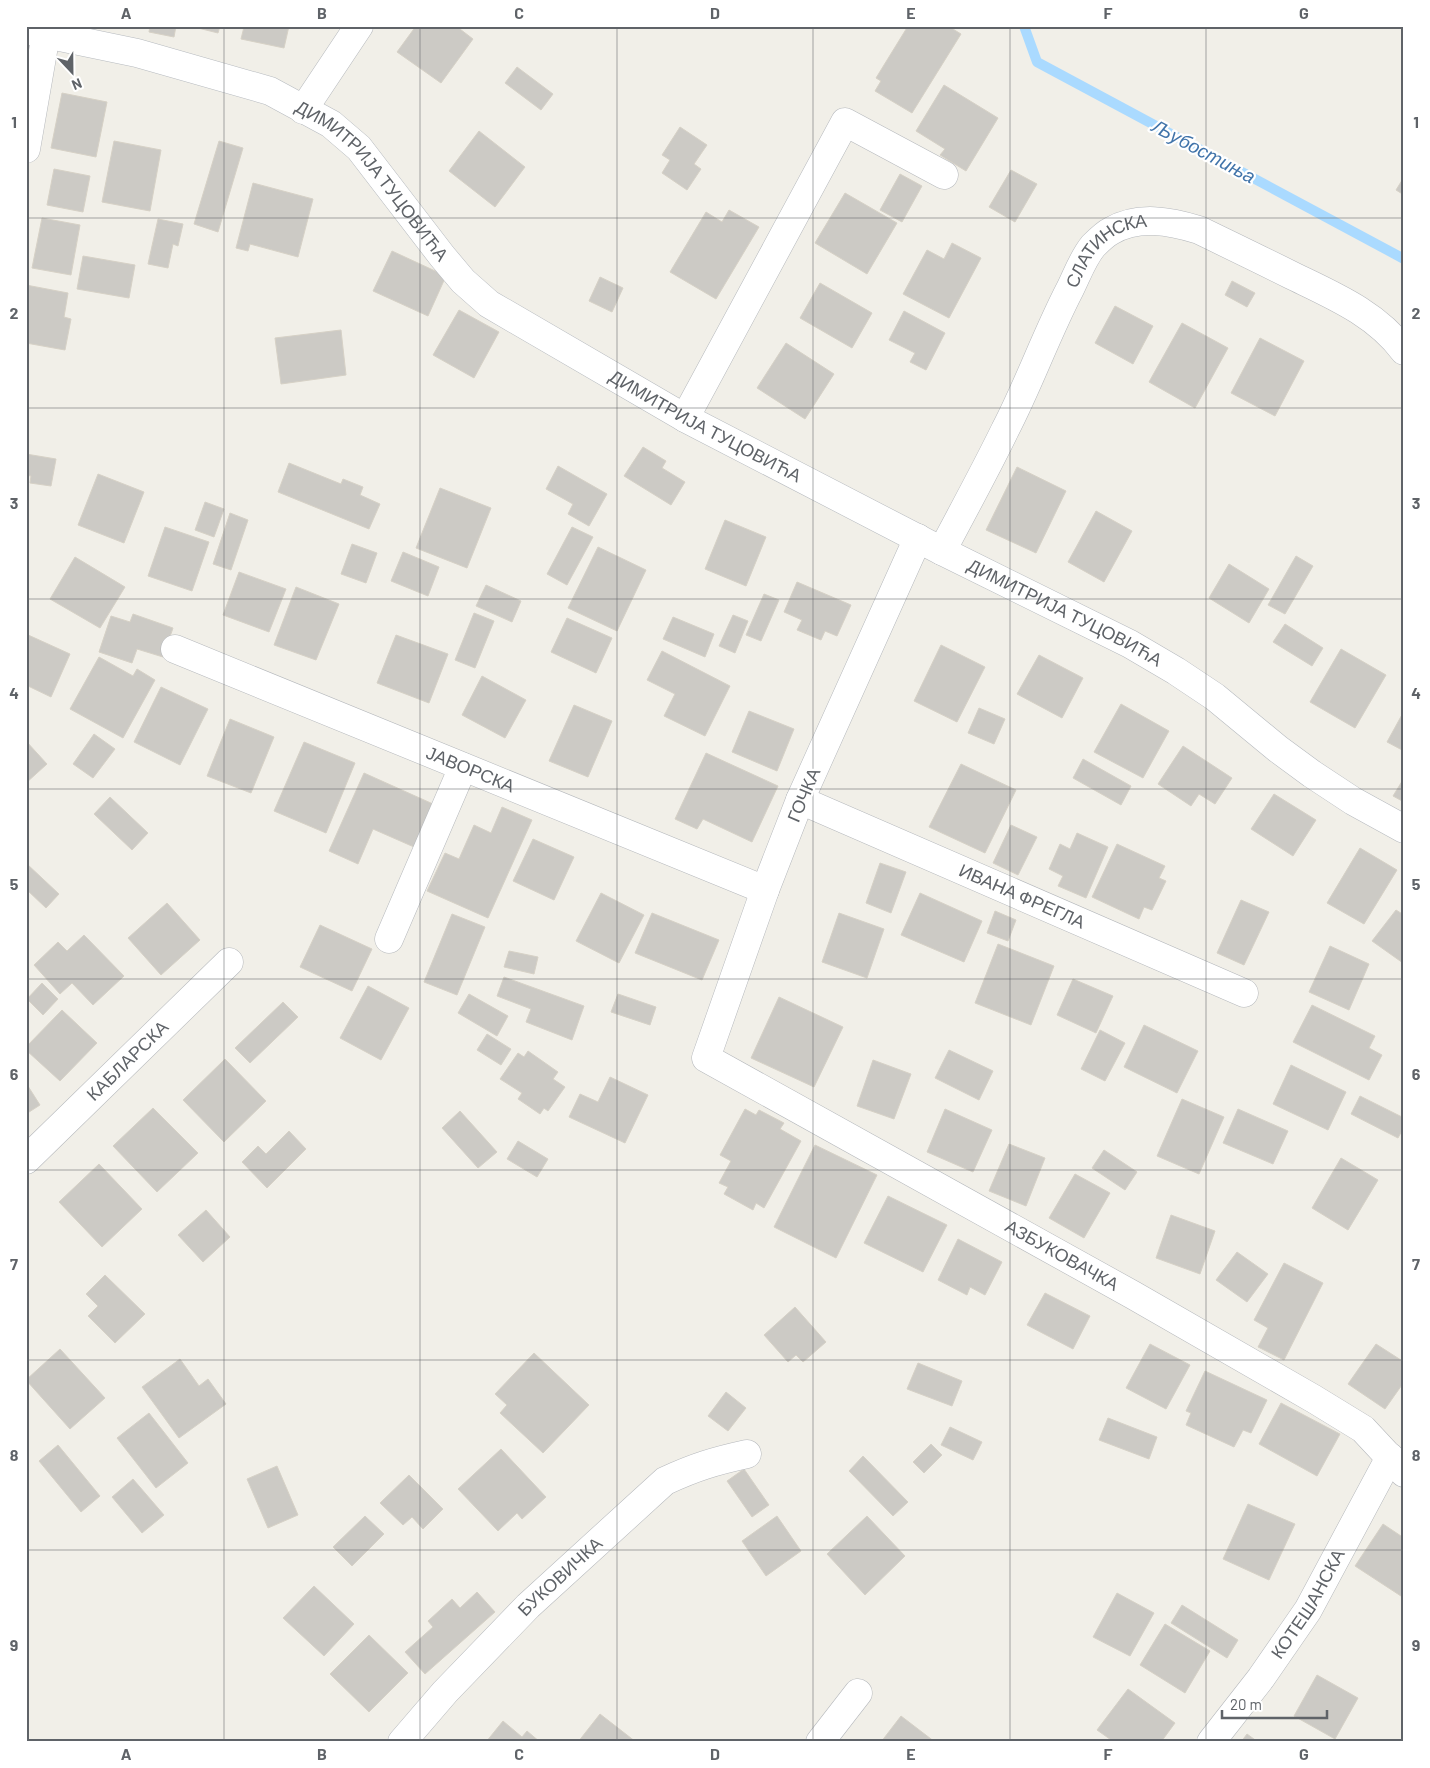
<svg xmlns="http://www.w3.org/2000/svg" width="1430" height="1768" viewBox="0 0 1430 1768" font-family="Barlow,sans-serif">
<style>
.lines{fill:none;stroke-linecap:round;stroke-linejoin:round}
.stream{stroke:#aadaff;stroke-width:10}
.building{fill:#cccac5;stroke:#d6d1c6}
.street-casing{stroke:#b5b8bc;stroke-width:29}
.secondary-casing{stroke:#b6babf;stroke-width:29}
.street{stroke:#fff;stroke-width:28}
.secondary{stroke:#fff;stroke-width:28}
.grid{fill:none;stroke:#5f6368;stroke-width:1;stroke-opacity:0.55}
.labels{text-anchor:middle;stroke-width:4.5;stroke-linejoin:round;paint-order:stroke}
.street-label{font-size:18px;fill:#5f6368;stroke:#fff}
.water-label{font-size:19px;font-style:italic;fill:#4174aa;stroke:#fff}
.neatline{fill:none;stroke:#5f6368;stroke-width:2}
.grid-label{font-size:16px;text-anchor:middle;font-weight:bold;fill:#5f6368}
</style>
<rect width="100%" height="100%" fill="#f1efe8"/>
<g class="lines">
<path class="stream" d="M1024 26 1037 62 1404 259"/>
</g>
<path class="building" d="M150 26H176L174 37 149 32Z
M190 26H220L218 33Z
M242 26H289L284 48 241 39 244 27Z
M416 26H456L473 39 441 83 397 52Z
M908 26H948L961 34 912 113 875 91 881 81 876 78Z
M517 67 553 94 541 110 505 83Z
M944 85 998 118 966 171 940 155 945 149 916 131Z
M62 93 107 102 96 157 51 148Z
M680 127 707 145 694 164 701 169 687 190 662 173 670 160 662 155Z
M479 131 525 167 495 207 449 171Z
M114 141 161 150 150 211 102 202Z
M219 141 243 148 218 232 194 224Z
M54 169 90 176 83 212 47 205Z
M1011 170 1037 184 1015 222 989 207Z
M900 174 922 186 902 222 880 210Z
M1404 177V195L1396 190Z
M253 183 313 199 298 257 250 244 248 251 236 248Z
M845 193 897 223 867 274 815 243Z
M729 210 759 227 716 299 670 272 706 212 722 222Z
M42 218 80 225 71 275 32 268Z
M158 219 183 224 178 246 173 244 168 268 148 264Z
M952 243 981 258 949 318 903 294 927 250 944 259Z
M392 251 446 276 428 316 373 291Z
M83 256 135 265 129 298 77 289Z
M600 277 623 288 612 312 589 301Z
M1232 281 1255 293 1247 307 1225 295Z
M820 283 872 313 852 348 800 318Z
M26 285 68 293 64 317 71 319 65 350 26 343Z
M1115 306 1153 326 1133 364 1095 343Z
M459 310 499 332 474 378 433 355Z
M904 311 945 333 926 370 910 362 915 353 889 340Z
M1182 323 1228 348 1195 408 1149 382Z
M341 330 346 375 281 384 275 338Z
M1260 338 1304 361 1275 416 1231 393Z
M786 343 834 374 805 419 757 388Z
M643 447 666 461 662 468 685 482 671 505 624 476Z
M26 454 56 459 51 486 30 483 31 476 26 475Z
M289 463 341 484 343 479 363 487 360 495 380 504 369 529 278 492Z
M558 466 607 494 589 526 568 514 573 504 546 489Z
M1017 467 1066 491 1036 553 986 530Z
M98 474 144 492 124 543 78 525Z
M440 488 491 508 467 568 416 548Z
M205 502 224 509 214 537 195 530Z
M1096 511 1132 531 1104 582 1068 562Z
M230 513 248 520 231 570 213 564Z
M725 520 766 537 746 586 705 569Z
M165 527 209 542 192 591 148 576Z
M572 527 593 537 567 585 547 574Z
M352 544 377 553 366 583 341 574Z
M598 547 646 570 617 631 568 608Z
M403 552 439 567 428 596 391 581Z
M1296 556 1313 566 1285 614 1268 605Z
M75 557 125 587 100 628 50 599Z
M1229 564 1269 589 1249 623 1209 598Z
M239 572 286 589 269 632 223 615Z
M797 582 851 605 837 636 825 631 821 640 797 630 802 620 784 612Z
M486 585 521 601 512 622 476 606Z
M296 587 339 604 316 660 274 645Z
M764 594 779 600 761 641 746 635Z
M474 613 494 621 475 668 455 660Z
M133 614 173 628 163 657 137 649 132 663 99 652 111 616 130 622Z
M733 615 748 621 735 653 719 646Z
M673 617 714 634 705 657 663 639Z
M567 618 612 638 596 673 551 652Z
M1285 624 1323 648 1312 666 1273 642Z
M26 634 70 654 51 697 26 685Z
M396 635 448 654 429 703 377 683Z
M941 645 985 667 957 722 914 701Z
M1341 649 1386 675 1355 728 1310 702Z
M662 651 730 686 705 736 664 716 675 694 647 680Z
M1039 655 1083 678 1062 718 1017 694Z
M99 657 133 676 137 669 155 680 123 738 70 709Z
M482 676 526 700 505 738 462 715Z
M161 687 208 709 180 765 134 742Z
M1121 704 1169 731 1143 778 1094 752Z
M574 705 612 721 588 777 549 761Z
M979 708 1005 719 994 744 968 733Z
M749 711 794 729 777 771 732 752Z
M1404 711V751L1387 742Z
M230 719 274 737 251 793 207 776Z
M94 734 115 749 93 778 73 764Z
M26 741 47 764 26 783Z
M304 742 355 763 326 833 274 811Z
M1183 746 1232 778 1215 804 1199 794 1191 806 1158 784Z
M706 753 778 786 752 842 703 819 697 829 675 819Z
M1083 759 1131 786 1121 805 1073 778Z
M961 764 1016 790 985 853 929 827Z
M364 773 433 804 414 847 373 829 358 864 329 851Z
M1404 778V802L1393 796Z
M1274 794 1316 820 1293 856 1251 829Z
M110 797 148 833 132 850 94 814Z
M502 807 532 820 488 918 427 891 445 853 459 859 474 825 491 833Z
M1011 825 1037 837 1018 875 993 863Z
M1077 833 1108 847 1086 898 1058 886 1063 876 1049 869 1060 844 1070 849Z
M533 839 574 857 554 900 513 881Z
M1117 844 1165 866 1159 878 1166 881 1152 910 1144 907 1139 919 1092 897Z
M1360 848 1397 870 1364 924 1327 903Z
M880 863 906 872 891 913 866 903Z
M27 864 59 894 46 908 26 889Z
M601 893 644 915 619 963 576 941Z
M920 893 982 921 964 962 901 935Z
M1241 900 1269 912 1244 965 1217 953Z
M167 903 200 940 161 975 128 938Z
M1396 910 1404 915 1403 963 1372 941Z
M995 911 1016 920 1008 941 987 933Z
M652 913 719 940 702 980 635 953Z
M839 913 884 929 867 978 822 962Z
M452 914 485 927 457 995 424 982Z
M320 925 372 949 352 991 300 967Z
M84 935 124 976 93 1005 72 983 60 994 34 965 58 942 67 951Z
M998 944 1054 966 1031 1025 975 1003Z
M1330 946 1369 964 1349 1010 1309 992Z
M509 951 538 957 534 974 504 967Z
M504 977 584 1006 572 1040 526 1022 531 1009 497 996Z
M1073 979 1113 996 1096 1033 1057 1015Z
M42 983 58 999 43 1015 27 999Z
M368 986 409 1008 381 1060 340 1038Z
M469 994 508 1016 497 1036 458 1013Z
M618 994 656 1007 650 1025 611 1012Z
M779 997 843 1027 814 1087 751 1058Z
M283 1002 298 1017 250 1063 235 1048Z
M1312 1005 1375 1036 1369 1048 1382 1055 1369 1080 1293 1042Z
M62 1010 97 1043 60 1081 26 1050V1047Z
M1144 1025 1198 1051 1177 1093 1124 1067Z
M1100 1030 1125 1043 1105 1081 1081 1069Z
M487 1034 511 1049 501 1065 477 1050Z
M949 1050 993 1071 979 1100 935 1078Z
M528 1051 558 1072 553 1079 565 1087 548 1111 544 1108 540 1114 518 1099 522 1093 500 1079 518 1053 524 1057Z
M225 1059 266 1101 224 1142 183 1100Z
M873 1060 911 1074 894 1119 857 1106Z
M1291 1065 1346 1092 1328 1130 1273 1104Z
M610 1077 648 1095 625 1143 569 1117 580 1094 598 1102Z
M26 1083 40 1105 26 1114Z
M1360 1096 1404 1118V1127L1398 1138 1351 1114Z
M1182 1099 1224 1117 1199 1174 1157 1156Z
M153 1108 198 1153 157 1192 113 1146Z
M745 1109 756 1115 759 1110 784 1123 780 1129 801 1141 764 1208 756 1203 753 1210 724 1194 728 1187 719 1183 731 1161 720 1155Z
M945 1109 992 1130 973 1172 927 1152Z
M1238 1109 1288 1131 1273 1164 1223 1143Z
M460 1111 497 1152 478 1168 442 1128Z
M289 1131 306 1149 267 1188 242 1162 258 1146 266 1154Z
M518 1141 548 1159 537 1177 507 1159Z
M1009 1144 1045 1158 1026 1206 989 1191Z
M815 1145 877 1175 836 1258 774 1227Z
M1104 1150 1137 1172 1125 1190 1092 1168Z
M1341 1158 1378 1180 1348 1230 1312 1208Z
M99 1164 142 1209 102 1247 59 1202Z
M1075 1174 1110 1193 1084 1238 1049 1218Z
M888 1196 947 1225 923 1272 864 1243Z
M206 1210 230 1237 203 1262 178 1235Z
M1171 1215 1215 1231 1200 1274 1156 1258Z
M958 1239 1002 1262 985 1295 970 1287 967 1295 938 1280Z
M1237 1252 1268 1274 1247 1302 1216 1280Z
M1284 1263 1323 1283 1284 1360 1258 1347 1268 1328 1254 1320Z
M105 1275 145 1314 115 1343 88 1316 98 1306 86 1294Z
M1045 1293 1090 1316 1073 1349 1027 1325Z
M795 1307 826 1342 803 1362 796 1355 788 1362 764 1335Z
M1150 1344 1190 1365 1166 1409 1126 1388Z
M1376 1344 1404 1362V1382L1385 1409 1348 1384Z
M60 1349 105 1398 70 1429 26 1380Z
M534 1353 589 1405 543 1453 500 1413 507 1405 495 1394Z
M180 1359 199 1386 208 1379 226 1404 179 1438 142 1387Z
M918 1363 962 1381 952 1406 907 1389Z
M1205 1371 1267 1400 1251 1433 1243 1430 1234 1447 1186 1425 1191 1413 1186 1411Z
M726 1392 746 1408 728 1431 708 1416Z
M1281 1403 1340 1434 1317 1476 1259 1444Z
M149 1413 188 1463 156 1488 117 1438Z
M1108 1418 1157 1437 1149 1459 1099 1440Z
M950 1427 982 1442 973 1460 941 1445Z
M931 1444 942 1455 924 1473 913 1462Z
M58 1445 100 1496 81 1512 39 1461Z
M501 1449 546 1497 522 1519 517 1513 498 1531 458 1489Z
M863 1456 908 1502 893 1516 849 1471Z
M277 1466 298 1515 268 1528 247 1479Z
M744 1469 769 1505 752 1517 727 1481Z
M409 1475 443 1509 423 1529 412 1517 403 1525 380 1503Z
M133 1479 164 1515 142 1533 112 1497Z
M1248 1504 1295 1524 1269 1580 1223 1559Z
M365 1516 384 1534 352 1566 333 1547Z
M777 1516 801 1551 766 1576 742 1541Z
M867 1516 905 1556 865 1595 827 1554Z
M1383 1524 1404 1538V1598L1355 1566Z
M314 1586 354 1624 324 1656 283 1618Z
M477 1592 495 1612 425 1674 405 1652 433 1627 428 1621 452 1599 460 1608Z
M1117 1593 1154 1613 1130 1656 1093 1637Z
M1182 1605 1238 1640 1227 1658 1171 1623Z
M1165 1624 1210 1651 1185 1693 1140 1665Z
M369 1635 408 1673 369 1712 330 1674Z
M1317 1675 1358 1698 1335 1739 1294 1716Z
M1128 1689 1175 1723 1161 1742H1114L1097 1730Z
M600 1714 636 1742H578Z
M901 1716 935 1742H881Z
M503 1721 522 1737 527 1731 540 1742H486Z
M1247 1734 1258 1742H1241Z"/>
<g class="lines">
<defs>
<g id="street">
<path d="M303 110 359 26"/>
<path d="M26 149 46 34"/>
<path d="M685 418 845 122 944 175"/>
<path id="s1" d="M918 538 800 800 765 890 706 1058 1133 1295 1314 1399 1363 1429 1404 1473"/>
<path id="s2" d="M942 551C963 511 985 471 1005 430 1029 384 1046 335 1070 289 1077 275 1083 258 1093 246 1098 241 1105 234 1111 231 1138 215 1170 221 1199 230 1230 245 1261 260 1291 275 1332 295 1376 313 1404 351"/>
<path id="s3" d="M175 649 765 890"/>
<path id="s4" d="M800 800 1244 993"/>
<path d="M389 939 463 767"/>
<path id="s5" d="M26 1160 229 962"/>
<path id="s6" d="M402 1742 445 1692 528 1606 665 1481C695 1467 715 1461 747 1454"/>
<path d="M820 1742 858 1693"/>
<path id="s7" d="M1211 1742 1261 1678 1308 1610 1390 1457"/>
</g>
<g id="secondary">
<path id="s8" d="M26 30 137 53 270 91 331 124 359 148 442 256 463 281 489 304 685 418 942 551 1130 644 1176 671 1215 697 1278 749 1312 774 1353 801 1404 829"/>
</g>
</defs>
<use href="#street" class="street-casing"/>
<use href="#secondary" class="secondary-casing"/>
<use href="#street" class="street"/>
<use href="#secondary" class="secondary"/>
</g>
<path class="grid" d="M224 26V1742M420 26V1742M617 26V1742M813 26V1742M1010 26V1742M1206 26V1742M26 218H1404M26 408H1404M26 599H1404M26 789H1404M26 979H1404M26 1170H1404M26 1360H1404M26 1550H1404"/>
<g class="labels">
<g class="street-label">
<text dy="6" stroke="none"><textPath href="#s8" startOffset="390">ДИМИТРИЈА ТУЦОВИЋА</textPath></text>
<text dy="6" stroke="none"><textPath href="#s2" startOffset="348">СЛАТИНСКА</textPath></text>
<text dy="6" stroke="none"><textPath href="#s8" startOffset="810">ДИМИТРИЈА ТУЦОВИЋА</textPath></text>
<text dy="6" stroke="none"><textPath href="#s8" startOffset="1215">ДИМИТРИЈА ТУЦОВИЋА</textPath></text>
<text dy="6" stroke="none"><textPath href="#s3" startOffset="319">ЈАВОРСКА</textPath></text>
<text transform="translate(804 795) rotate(-67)" y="6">ГОЧКА</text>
<text dy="6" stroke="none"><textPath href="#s4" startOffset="242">ИВАНА ФРЕГЛА</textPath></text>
<text dy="6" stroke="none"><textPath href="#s5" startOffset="142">КАБЛАРСКА</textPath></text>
<text dy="6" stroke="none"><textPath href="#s1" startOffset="969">АЗБУКОВАЧКА</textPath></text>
<text dy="6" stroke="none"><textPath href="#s6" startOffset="229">БУКОВИЧКА</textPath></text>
<text dy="6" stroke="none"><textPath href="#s7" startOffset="169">КОТЕШАНСКА</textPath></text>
</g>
<g class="water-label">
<text transform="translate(1204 151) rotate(28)" y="7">Љубостиња</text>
</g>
</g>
<rect width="1430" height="1768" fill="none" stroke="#ffffff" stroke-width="55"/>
<g transform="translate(72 72) rotate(158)" stroke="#ffffff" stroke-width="4" paint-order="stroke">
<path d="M0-4L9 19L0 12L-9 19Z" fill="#5f6368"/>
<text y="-8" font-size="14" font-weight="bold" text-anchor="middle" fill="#5f6368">N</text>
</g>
<path d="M1222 1710v8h105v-8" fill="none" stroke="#5f6368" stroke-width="2.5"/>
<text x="1230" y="1710" font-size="15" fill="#5f6368" stroke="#ffffff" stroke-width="4" paint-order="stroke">20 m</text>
<rect x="28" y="28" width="1374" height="1712" class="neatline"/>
<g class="grid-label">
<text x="126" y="19">A</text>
<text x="322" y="19">B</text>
<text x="519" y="19">C</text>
<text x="715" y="19">D</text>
<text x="911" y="19">E</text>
<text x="1108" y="19">F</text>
<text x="1304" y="19">G</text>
<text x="14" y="128">1</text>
<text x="1416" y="128">1</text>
<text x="14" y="319">2</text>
<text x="1416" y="319">2</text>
<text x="14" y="509">3</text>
<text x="1416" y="509">3</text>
<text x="14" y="699">4</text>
<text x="1416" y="699">4</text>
<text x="14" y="890">5</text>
<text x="1416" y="890">5</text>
<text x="14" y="1080">6</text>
<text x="1416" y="1080">6</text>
<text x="14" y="1270">7</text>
<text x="1416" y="1270">7</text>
<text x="14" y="1461">8</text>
<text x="1416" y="1461">8</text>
<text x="14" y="1651">9</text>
<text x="1416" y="1651">9</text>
<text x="126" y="1760">A</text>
<text x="322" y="1760">B</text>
<text x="519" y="1760">C</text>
<text x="715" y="1760">D</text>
<text x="911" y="1760">E</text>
<text x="1108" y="1760">F</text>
<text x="1304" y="1760">G</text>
</g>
</svg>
